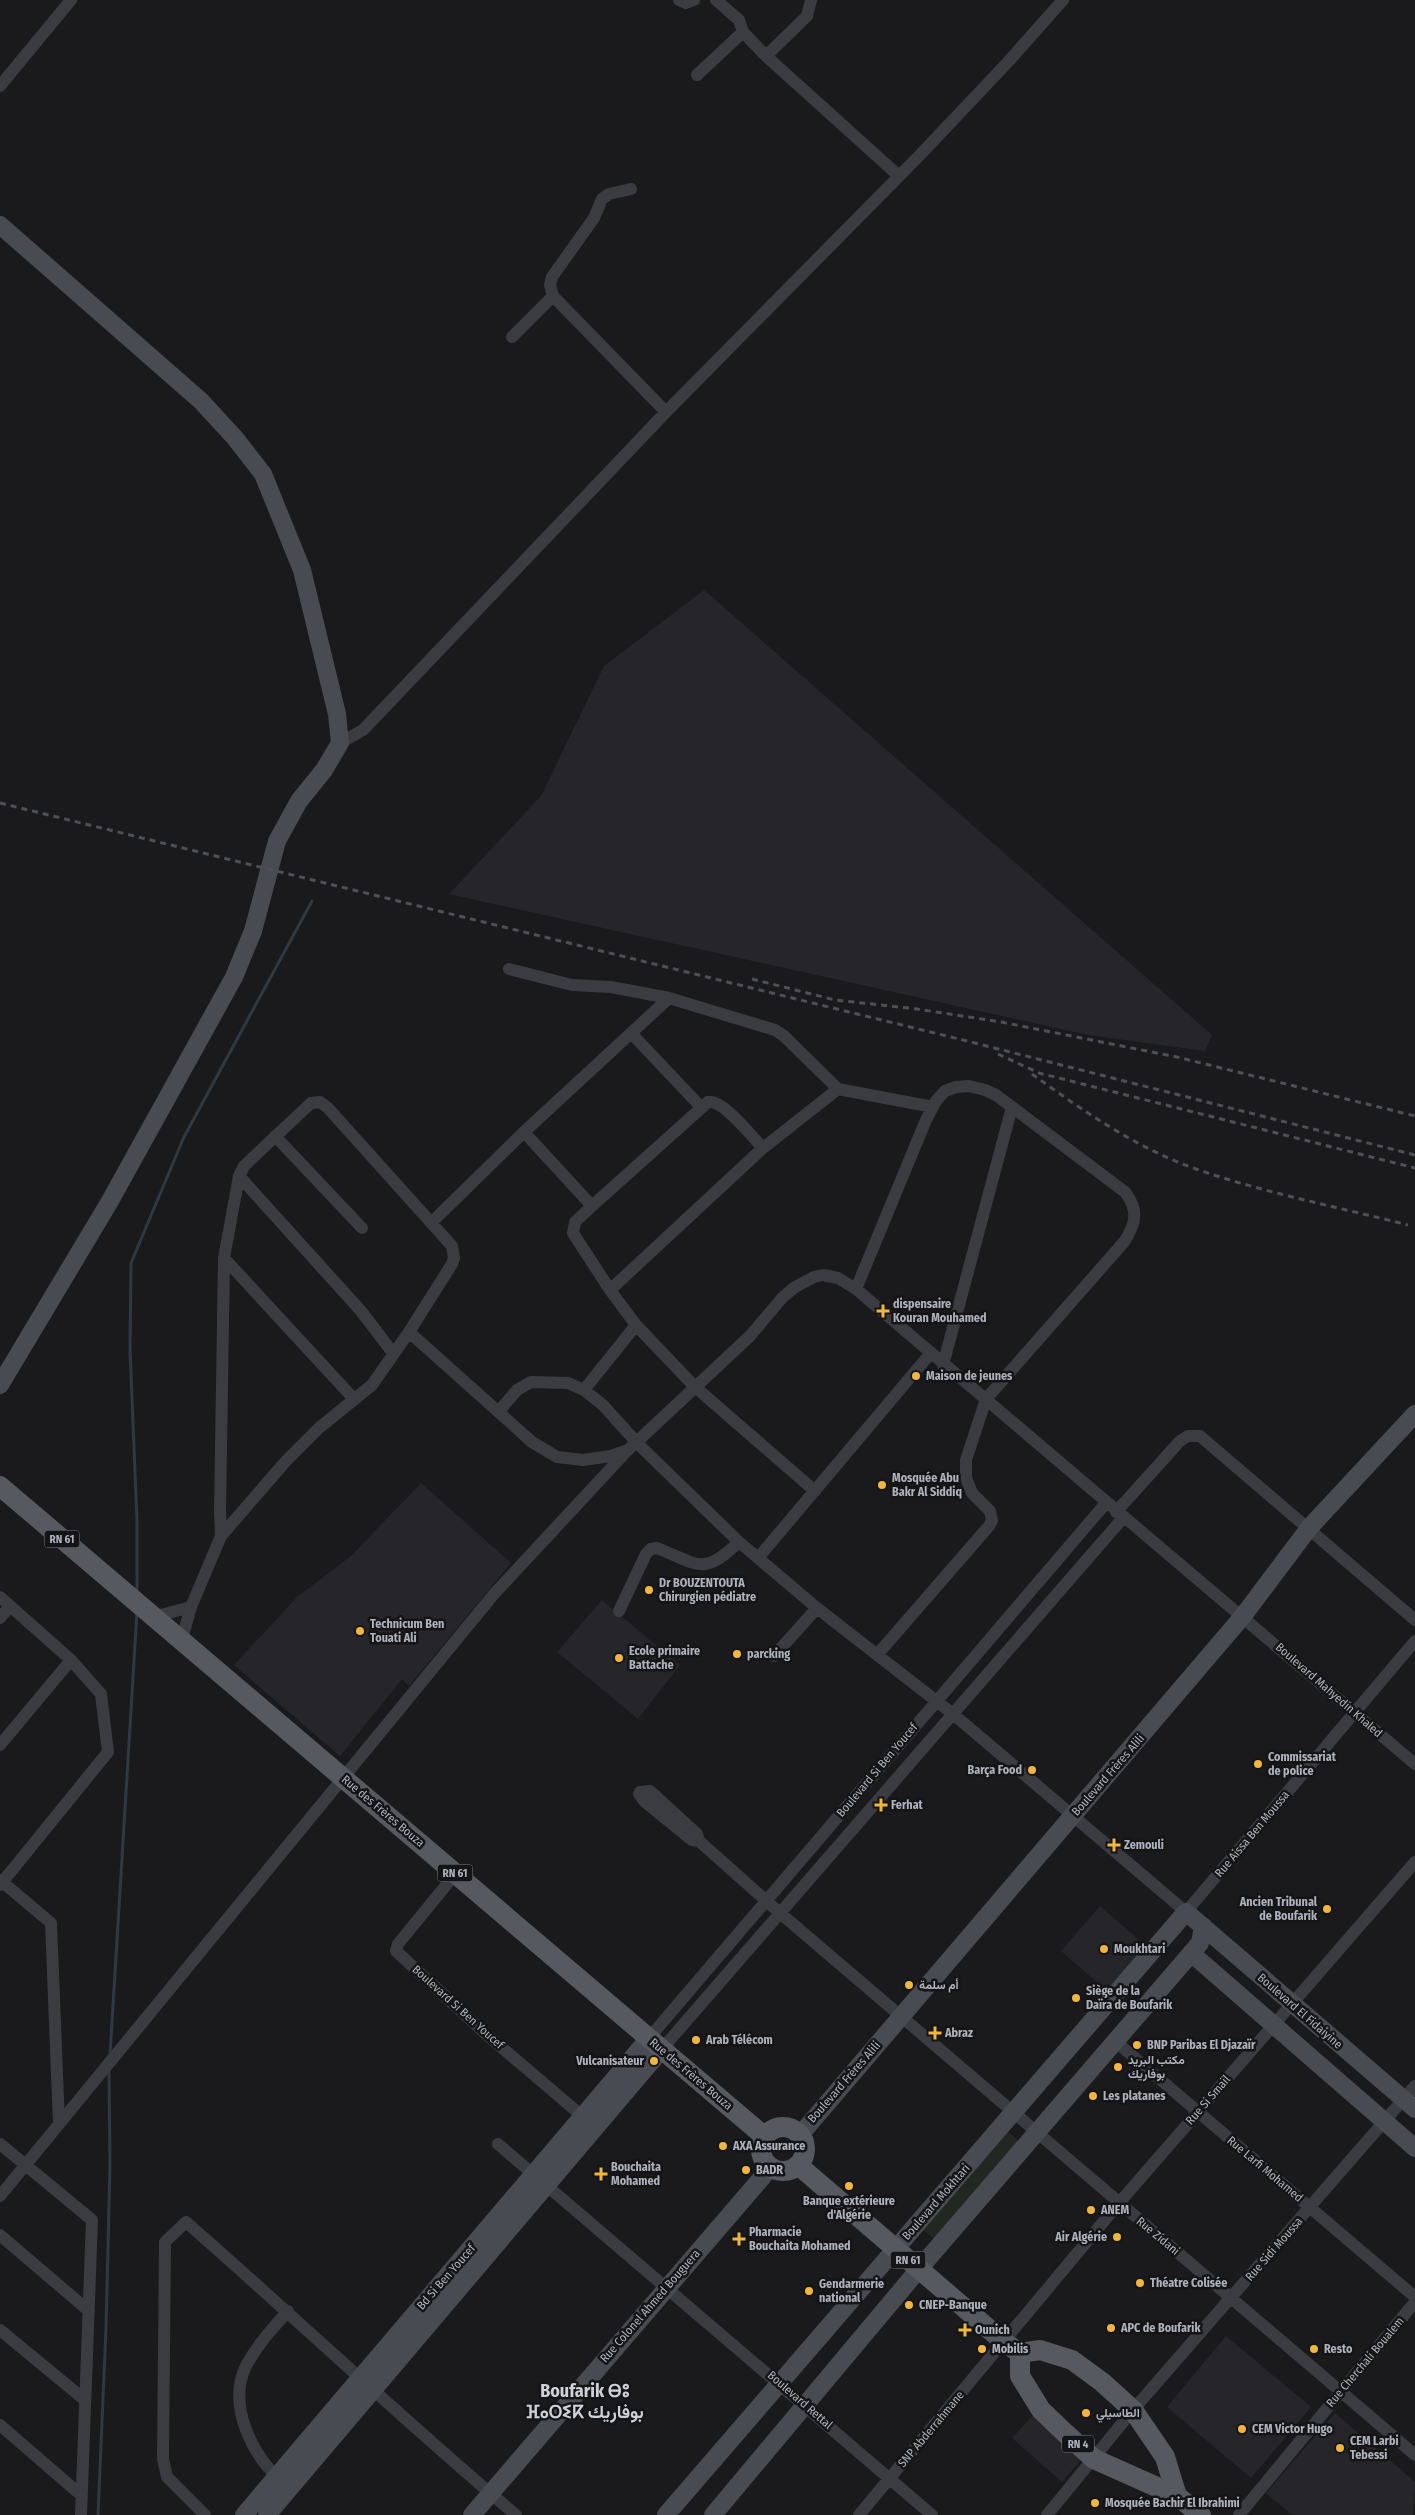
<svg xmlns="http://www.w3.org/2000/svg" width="1415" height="2515" viewBox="0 0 1415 2515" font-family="'Fira Sans Condensed',Vazirmatn,'Noto Sans Tifinagh',sans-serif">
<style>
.built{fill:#26262a}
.green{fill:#202821}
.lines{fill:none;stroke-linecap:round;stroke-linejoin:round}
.stream{stroke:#303941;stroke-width:3}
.street{stroke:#3b3c42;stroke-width:12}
.secondary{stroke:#494b52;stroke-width:18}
.primary{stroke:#575961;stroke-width:20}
.rail{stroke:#4e5057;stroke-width:3;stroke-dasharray:6 5;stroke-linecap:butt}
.poi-dot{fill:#f0b63f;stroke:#151518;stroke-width:2}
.labels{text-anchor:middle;stroke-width:5;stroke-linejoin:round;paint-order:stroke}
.shield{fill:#151518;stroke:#7f838b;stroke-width:1}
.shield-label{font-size:11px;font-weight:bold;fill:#adb2bc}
.poi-label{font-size:12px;font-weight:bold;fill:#adb2bc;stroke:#151518;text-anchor:start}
.street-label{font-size:12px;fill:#adb2bc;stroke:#151518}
.district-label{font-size:18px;font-weight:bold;fill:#ced1d8;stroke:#151518}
</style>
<rect width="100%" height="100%" fill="#1a1a1d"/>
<path class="built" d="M704 590 1212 1035 1205 1051 1088 1035 449 894 541 796 604 666Z
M421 1483 511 1563 409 1686 402 1679 340 1756 234 1665 297 1597 351 1556Z
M602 1600 680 1665 638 1719 557 1652Z
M1100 1906 1146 1946 1107 1991 1061 1951Z
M1226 2336 1311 2407 1251 2478 1167 2407Z
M1335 2413 1415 2482 1413 2515H1292L1266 2493Z
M1032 2416 1081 2460 1062 2482 1012 2438Z"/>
<path class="green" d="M1005 2129 1019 2141 935 2240 921 2228Z"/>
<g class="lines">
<path class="stream" d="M137 1593V1521L130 1350 131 1263 184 1137 312 901
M110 2055 137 1612
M98 2515 106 2328 110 2165 109 2071"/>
<path class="street" d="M679 0 686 3 694 0
M716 0 739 20 743 32 766 56 899 176
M766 56 807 16 811 0
M697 75 743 32
M0 86 71 0
M631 189 609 194 602 199 594 218 552 277 550 285 553 296 666 412
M512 337 553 296
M340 743 363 730 666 412 919 156 1007 63 1063 0
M509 969 572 985 611 987 669 998
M631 1033 701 1107
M838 1089 933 1107
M524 1132 592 1206
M275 1136 362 1228
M239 1176 361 1311 393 1353
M431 1223 524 1132 669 998 775 1030 784 1036 838 1089 763 1148 610 1290 636 1325 694 1386 815 1491
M224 1258 354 1399
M856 1289 926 1120 936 1101 945 1091 956 1087 969 1086 985 1090 996 1095 1125 1192C1139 1210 1136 1224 1124 1242L986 1399 966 1460V1478L972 1493 990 1511 992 1521 989 1526 877 1655
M610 1290 573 1233 575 1222 592 1206 708 1102C723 1099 752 1137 763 1148
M943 1365 1012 1107
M584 1390 636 1325
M500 1410 517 1390 531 1382 568 1383 584 1390 603 1405 637 1443 739 1542 817 1608 953 1714 1186 1912 1415 1641
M1116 1512 1180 1441 1188 1436H1200L1415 1620
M221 1536 220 1512 224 1258 239 1176 244 1166 311 1103 320 1102 328 1108 452 1246 454 1258 452 1264 409 1332
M758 1558 930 1354
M0 1597 71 1660 101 1694 108 1752 0 1885
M619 1611 646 1554 651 1549 657 1548C699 1565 703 1576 739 1542
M153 1617 191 1607
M0 1618 10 1606
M181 1642 191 1607 221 1536 286 1461 319 1428 372 1385 409 1332 532 1442 557 1457 583 1460 611 1456 628 1450 750 1336 782 1298 795 1287 814 1277 823 1275 838 1278 856 1289 1415 1764
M774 1656 817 1608
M0 1745 71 1660
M699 1841 692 1840 644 1801 639 1794 640 1792 650 1791 697 1834 699 1841 780 1913 1415 2455
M456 1873 398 1944 396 1951 487 2035 588 2121
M0 1880 51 1923 59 2124
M649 2038 1106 1503
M1115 2041 1415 2297
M662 2049 1123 1518
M0 2144 92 2220 81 2515
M498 2144 932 2515
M0 2196 494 1594 626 1452
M0 2235 89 2311
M0 2330 85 2400
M0 2425 81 2495
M283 2482C252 2457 227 2404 246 2366 257 2345 273 2328 288 2311
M205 2515 167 2477 163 2459 165 2242 186 2222C297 2319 403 2420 516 2515
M859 2515 1119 2203 1415 1862
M1047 2515 1133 2410 1415 2086
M1239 2515 1415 2302"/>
<path class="secondary" d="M0 225 201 401 235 438 263 474 302 570 337 714 340 743 324 770 299 801 277 841 253 931 234 977 110 1201 0 1385
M1191 1953 1415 2148
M800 2135 1243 1616 1309 1528 1415 1414
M244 2515 649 2038
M267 2515 662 2049
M472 2515 771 2167
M666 2515 1186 1912 1415 2109
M713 2515 919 2269 1200 1943 1203 1926"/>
<path class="primary" d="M0 1486 765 2137
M761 2149a22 22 0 1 1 44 0a22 22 0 1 1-44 0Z
M798 2165 1004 2342 1020 2353
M1020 2353V2376L1041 2410 1064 2432 1094 2459 1177 2496 1201 2515
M1020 2353 1040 2350 1072 2360 1102 2382 1133 2410 1165 2457 1177 2496"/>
<path class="rail" d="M0 803 967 1041 1415 1155
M752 979 835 1000 917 1009 1001 1022 1177 1057 1415 1116
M998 1054 1039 1073 1415 1168
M1032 1074C1082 1110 1136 1148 1196 1169 1265 1193 1338 1207 1408 1225"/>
</g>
<g class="poi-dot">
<path d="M880.5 1303.5h5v5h5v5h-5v5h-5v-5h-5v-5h5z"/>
<circle cx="916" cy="1376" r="5"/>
<circle cx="882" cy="1485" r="5"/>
<circle cx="649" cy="1590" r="5"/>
<circle cx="360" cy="1631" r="5"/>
<circle cx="737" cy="1654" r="5"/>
<circle cx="619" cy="1658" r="5"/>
<circle cx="1258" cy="1764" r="5"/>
<circle cx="1032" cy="1770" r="5"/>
<path d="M878.5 1797.5h5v5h5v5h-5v5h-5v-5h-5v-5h5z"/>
<path d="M1111.5 1837.5h5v5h5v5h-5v5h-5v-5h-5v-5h5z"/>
<circle cx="1327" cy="1909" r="5"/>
<circle cx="1104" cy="1949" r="5"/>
<circle cx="909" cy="1985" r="5"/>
<circle cx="1076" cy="1998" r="5"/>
<path d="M932.5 2025.5h5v5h5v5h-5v5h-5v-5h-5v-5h5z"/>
<circle cx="696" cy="2040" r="5"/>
<circle cx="1137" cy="2045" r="5"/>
<circle cx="654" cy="2061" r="5"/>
<circle cx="1118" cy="2067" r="5"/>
<circle cx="1093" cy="2096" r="5"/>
<circle cx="723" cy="2146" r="5"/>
<circle cx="746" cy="2170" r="5"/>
<path d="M598.5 2166.5h5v5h5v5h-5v5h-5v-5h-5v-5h5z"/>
<circle cx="849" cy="2186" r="5"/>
<circle cx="1091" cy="2210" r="5"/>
<circle cx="1117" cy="2237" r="5"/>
<path d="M736.5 2231.5h5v5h5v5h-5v5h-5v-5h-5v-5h5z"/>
<circle cx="1140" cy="2283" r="5"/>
<circle cx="809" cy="2291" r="5"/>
<circle cx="909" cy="2305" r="5"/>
<circle cx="1111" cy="2328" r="5"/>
<path d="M962.5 2322.5h5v5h5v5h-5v5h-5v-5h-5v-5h5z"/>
<circle cx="982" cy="2349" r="5"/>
<circle cx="1314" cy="2349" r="5"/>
<circle cx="1086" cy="2413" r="5"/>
<circle cx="1242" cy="2429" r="5"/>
<circle cx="1340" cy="2448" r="5"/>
<circle cx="1095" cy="2503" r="5"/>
</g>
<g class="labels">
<g class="shield">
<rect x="44.5" y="1530.5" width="35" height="17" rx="4"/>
<rect x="437.5" y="1864.5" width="35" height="17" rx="4"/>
<rect x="890.5" y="2251.5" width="35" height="17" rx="4"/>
<rect x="1062" y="2435.5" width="32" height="17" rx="4"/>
</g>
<g class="shield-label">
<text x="62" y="1543">RN 61</text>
<text x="455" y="1877">RN 61</text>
<text x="908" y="2264">RN 61</text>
<text x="1078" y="2448">RN 4</text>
</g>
<g class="poi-label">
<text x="893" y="1308">dispensaire<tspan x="893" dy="14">Kouran Mouhamed</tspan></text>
<text x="926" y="1380">Maison de jeunes</text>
<text x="892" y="1482">Mosquée Abu<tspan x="892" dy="14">Bakr Al Siddiq</tspan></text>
<text x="659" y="1587">Dr BOUZENTOUTA<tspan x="659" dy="14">Chirurgien pédiatre</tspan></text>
<text x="370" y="1628">Technicum Ben<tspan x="370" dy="14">Touati Ali</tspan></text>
<text x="629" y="1655">Ecole primaire<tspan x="629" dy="14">Battache</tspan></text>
<text x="747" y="1658">parcking</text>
<text x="1268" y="1761">Commissariat<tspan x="1268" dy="14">de police</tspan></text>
<text x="1022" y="1774" text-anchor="end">Barça Food</text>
<text x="891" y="1809">Ferhat</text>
<text x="1124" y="1849">Zemouli</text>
<text x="1317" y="1906" text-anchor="end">Ancien Tribunal<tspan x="1317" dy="14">de Boufarik</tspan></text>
<text x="1114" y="1953">Moukhtari</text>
<text x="919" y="1989">أم سلمة</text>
<text x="1086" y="1995">Siège de la<tspan x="1086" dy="14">Daïra de Boufarik</tspan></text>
<text x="945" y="2037">Abraz</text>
<text x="706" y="2044">Arab Télécom</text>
<text x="1147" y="2049">BNP Paribas El Djazaïr</text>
<text x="1128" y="2064">مكتب البريد<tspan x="1128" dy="14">بوفاريك</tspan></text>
<text x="644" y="2065" text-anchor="end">Vulcanisateur</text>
<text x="1103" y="2100">Les platanes</text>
<text x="733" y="2150">AXA Assurance</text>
<text x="611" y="2171">Bouchaita<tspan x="611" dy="14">Mohamed</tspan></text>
<text x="756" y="2174">BADR</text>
<text x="849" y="2205" text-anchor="middle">Banque extérieure<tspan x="849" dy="14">d'Algérie</tspan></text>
<text x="1101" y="2214">ANEM</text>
<text x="749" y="2236">Pharmacie<tspan x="749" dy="14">Bouchaita Mohamed</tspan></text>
<text x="1107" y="2241" text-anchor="end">Air Algérie</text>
<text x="1150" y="2287">Théatre Colisée</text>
<text x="819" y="2288">Gendarmerie<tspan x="819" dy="14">national</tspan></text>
<text x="919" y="2309">CNEP-Banque</text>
<text x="1121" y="2332">APC de Boufarik</text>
<text x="975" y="2334">Ounich</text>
<text x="992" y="2353">Mobilis</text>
<text x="1324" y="2353">Resto</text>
<text x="1096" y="2417">الطاسيلي</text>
<text x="1252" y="2433">CEM Victor Hugo</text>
<text x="1350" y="2445">CEM Larbi<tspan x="1350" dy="14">Tebessi</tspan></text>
<text x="1105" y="2507">Mosquée Bachir El Ibrahimi</text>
</g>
<g class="street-label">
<text transform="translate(1329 1690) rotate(41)" y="4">Boulevard Mahyedin Khaled</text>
<text transform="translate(877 1770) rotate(-50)" y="4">Boulevard Si Ben Youcef</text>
<text transform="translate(1108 1775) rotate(-49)" y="4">Boulevard Frères Alili</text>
<text transform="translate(383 1811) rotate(40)" y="4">Rue des Frères Bouza</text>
<text transform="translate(1252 1834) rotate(-50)" y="4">Rue Aissa Ben Moussa</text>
<text transform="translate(458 2007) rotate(42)" y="4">Boulevard Si Ben Youcef</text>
<text transform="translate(1300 2011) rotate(41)" y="4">Boulevard El Fidaiyine</text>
<text transform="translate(691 2074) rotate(40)" y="4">Rue des Frères Bouza</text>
<text transform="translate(844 2082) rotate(-49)" y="4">Boulevard Frères Alili</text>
<text transform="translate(1208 2100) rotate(-49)" y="4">Rue Si Smaïl</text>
<text transform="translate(1265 2169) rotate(40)" y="4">Rue Larfi Mohamed</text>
<text transform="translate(936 2202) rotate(-49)" y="4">Boulevard Mokhtari</text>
<text transform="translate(1158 2236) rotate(40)" y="4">Rue Zidani</text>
<text transform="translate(1274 2249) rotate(-49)" y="4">Rue Sidi Moussa</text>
<text transform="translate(446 2277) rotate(-49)" y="4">Bd Si Ben Youcef</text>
<text transform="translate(650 2306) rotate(-49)" y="4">Rue Colonel Ahmed Bouguera</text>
<text transform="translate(1365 2362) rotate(-50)" y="4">Rue Cherchali Boualem</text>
<text transform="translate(800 2400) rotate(41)" y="4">Boulevard Rettal</text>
<text transform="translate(931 2429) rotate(-50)" y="4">SNP Abderrahmane</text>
</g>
<g class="district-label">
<text x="585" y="2397">Boufarik ⴱⵓ<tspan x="585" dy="21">ⴼⴰⵔⵉⴽ بوفاريك</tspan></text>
</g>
</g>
</svg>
